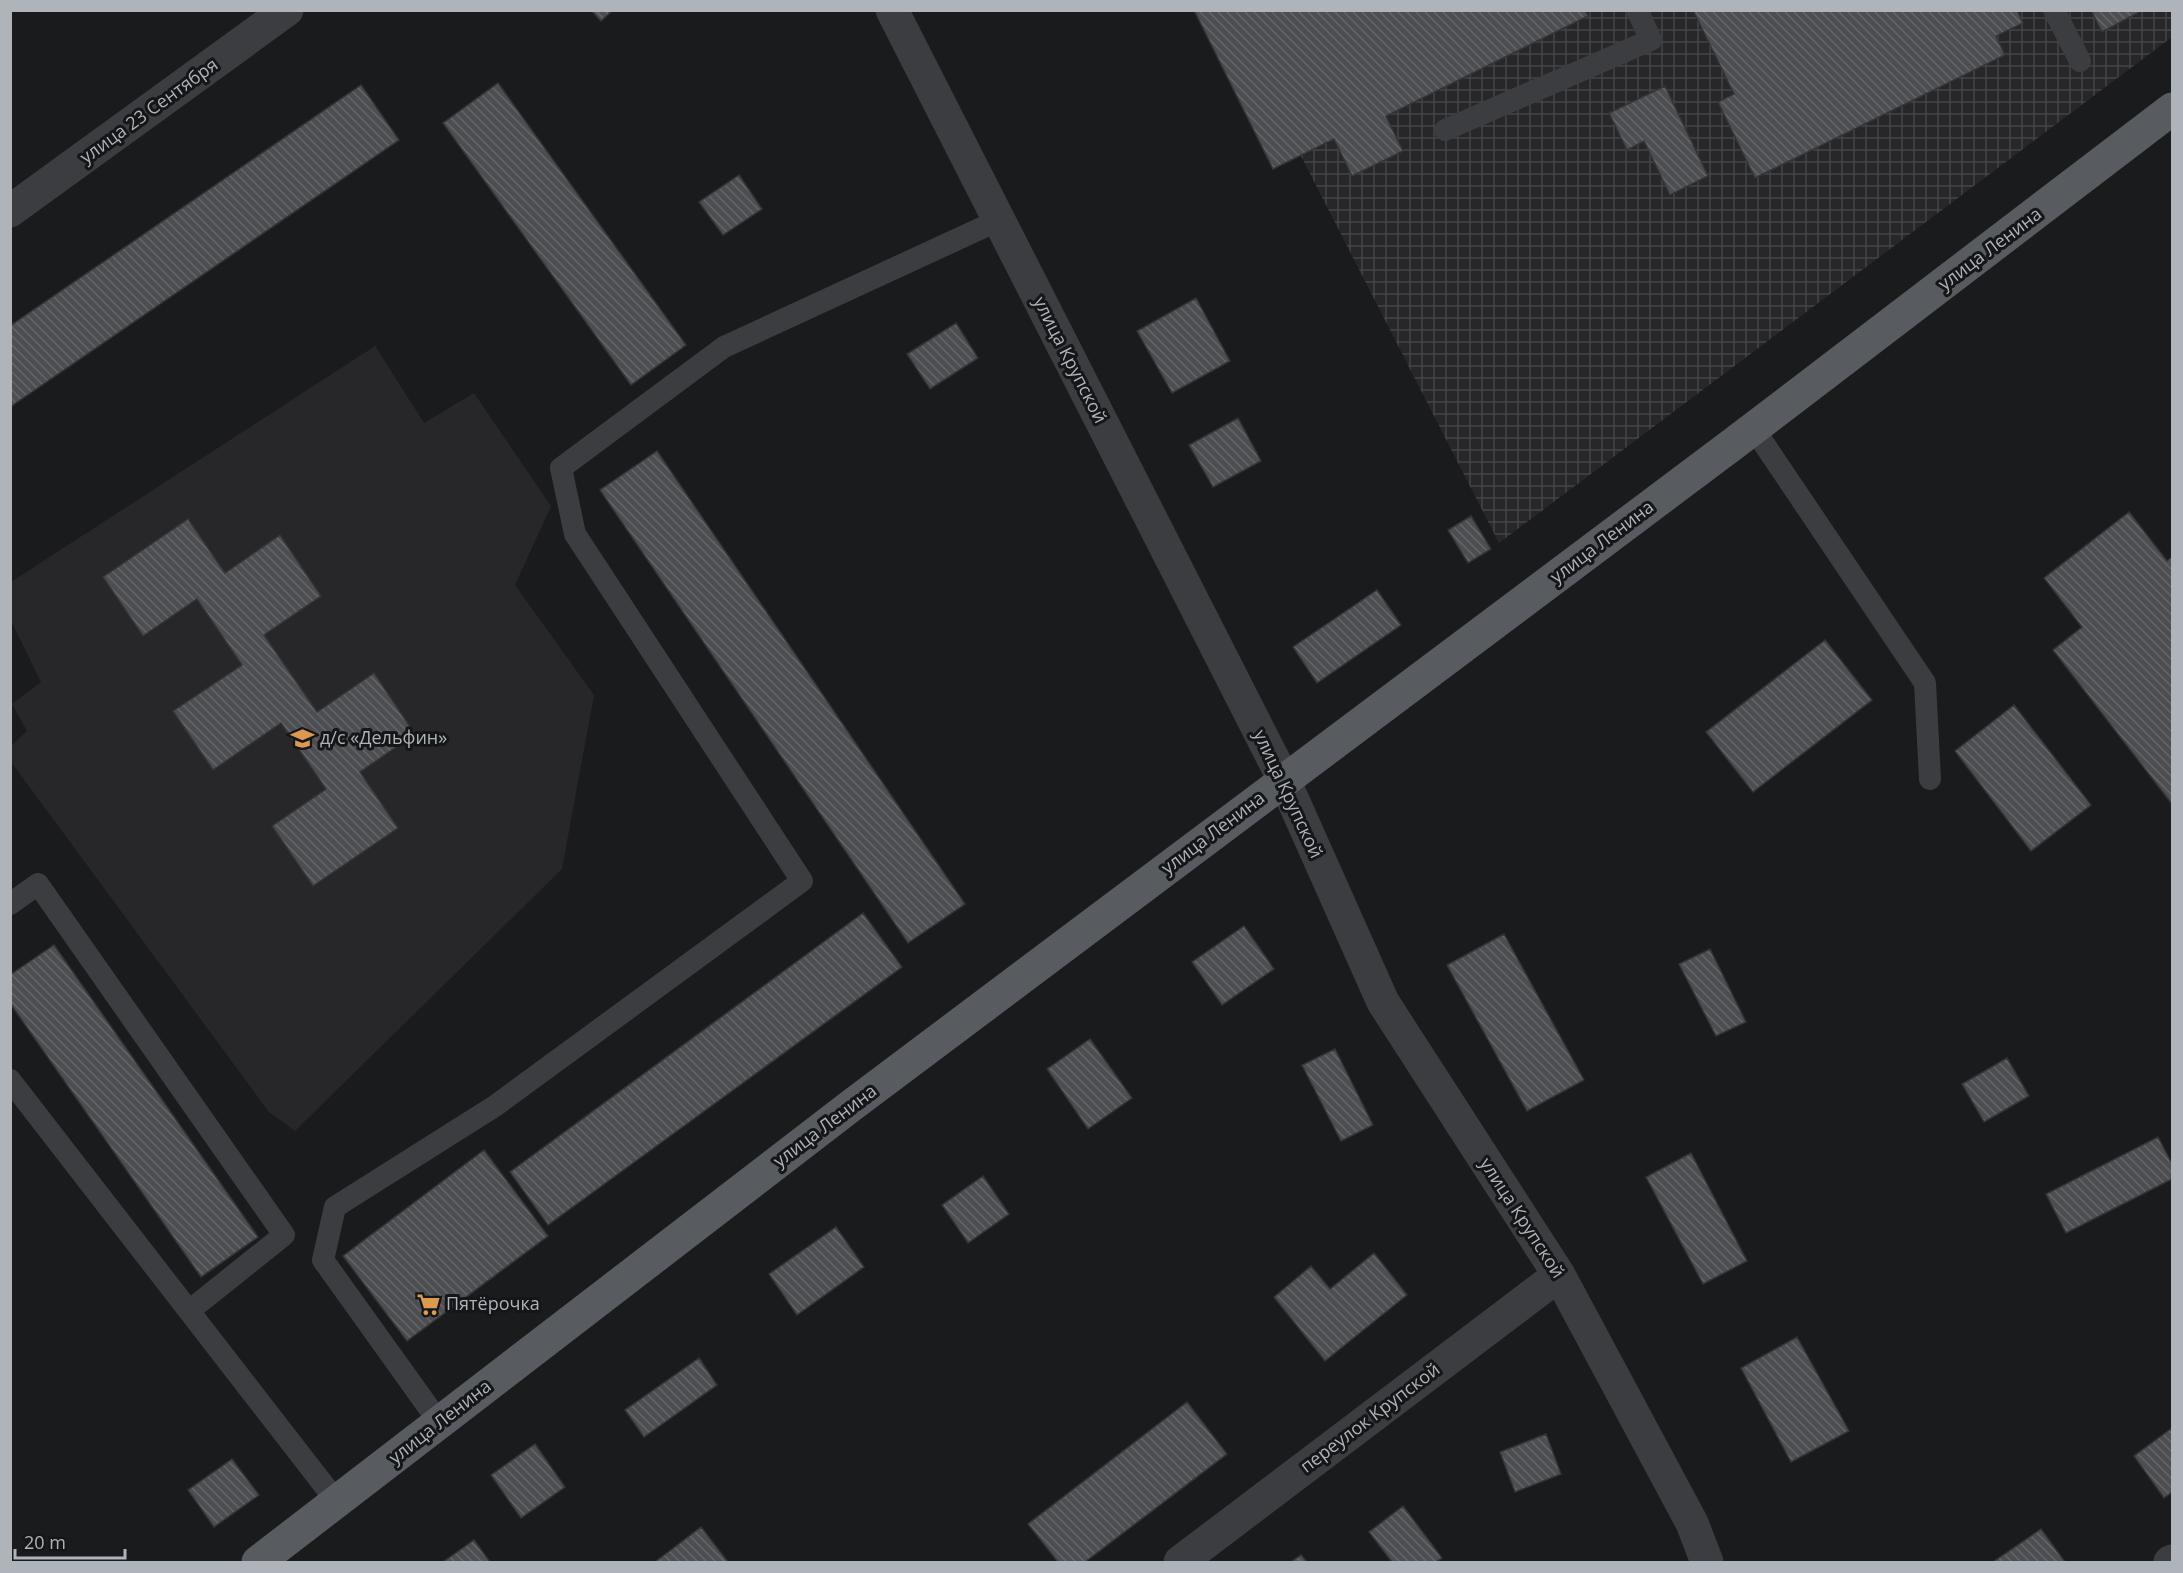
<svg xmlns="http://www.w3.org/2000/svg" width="2183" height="1573" viewBox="0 0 2183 1573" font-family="'Open Sans',sans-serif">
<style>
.built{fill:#272729}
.industrial{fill:url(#industrial-grid)}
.building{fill:url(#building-back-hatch);stroke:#353538;stroke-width:1.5}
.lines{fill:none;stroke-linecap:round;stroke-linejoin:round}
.service{stroke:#3c3d41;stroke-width:22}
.minor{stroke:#3c3d41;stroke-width:33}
.primary{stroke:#585b5f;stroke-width:33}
.labels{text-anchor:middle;stroke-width:6;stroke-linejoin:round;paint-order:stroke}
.street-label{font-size:18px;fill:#afb4ba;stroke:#151617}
.poi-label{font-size:18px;fill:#afb4ba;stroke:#151617;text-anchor:start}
</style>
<defs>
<pattern id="industrial-grid" width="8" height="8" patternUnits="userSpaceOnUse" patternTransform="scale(1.5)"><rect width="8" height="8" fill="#272729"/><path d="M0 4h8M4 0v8" fill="none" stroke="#444446"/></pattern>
<pattern id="building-back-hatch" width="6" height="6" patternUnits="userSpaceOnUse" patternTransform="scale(1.5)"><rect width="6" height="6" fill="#4d4e51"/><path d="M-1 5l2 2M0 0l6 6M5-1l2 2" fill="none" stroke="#646568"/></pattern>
</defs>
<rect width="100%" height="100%" fill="#1a1b1c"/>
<path class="built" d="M375 346 424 423 474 393 551 506 515 585 594 695 562 869 295 1131 269 1112 11 762V746L27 731 12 704 41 682 11 621V582Z"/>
<path class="industrial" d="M2172 10V37L1499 543 1301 156 1273 169 1194 11Z"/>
<path class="building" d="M591 10H613L601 21Z
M1194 10H1585L1588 16 1386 116 1403 151 1352 176 1334 139 1273 169Z
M1693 10H2017L2023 23 1996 36 2005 55 1755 178 1718 102 1734 94Z
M2091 10H2143L2102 32Z
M498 83 686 345 631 385 443 123Z
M361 85 399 140 10 407V326Z
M1665 86 1708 176 1670 195 1644 141 1627 150 1609 113Z
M739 175 762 209 723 235 699 202Z
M1196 298 1230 361 1172 393 1137 331Z
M956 323 978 358 930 389 907 354Z
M1238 418 1261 461 1213 487 1189 445Z
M657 451 965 904 908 943 600 490Z
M2129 512 2167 561 2172 557V804L2053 650 2082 627 2044 578Z
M1471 516 1491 549 1468 563 1448 530Z
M188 519 225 573 280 535 321 596 264 635 317 712 374 673 415 734 360 772 398 828 313 886 272 826 326 789 281 723 213 770 173 711 242 665 197 599 143 636 103 577Z
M1377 590 1401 625 1317 683 1293 647Z
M1825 640 1872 700 1753 792 1706 732Z
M2014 705 2091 805 2031 851 1955 751Z
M863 913 902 967 548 1225 510 1172Z
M1244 926 1274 969 1222 1005 1192 962Z
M1504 934 1584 1080 1527 1111 1447 965Z
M54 945 258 1237 201 1277 10 1003V975Z
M1710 949 1746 1022 1716 1036 1679 964Z
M1090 1039 1132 1098 1088 1129 1047 1069Z
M1335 1049 1373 1125 1341 1141 1302 1065Z
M2007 1058 2029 1096 1984 1122 1962 1084Z
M2158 1137 2172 1164V1179L2066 1233 2046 1194Z
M484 1150 548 1236 407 1341 343 1256Z
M1691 1153 1747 1261 1703 1284 1646 1177Z
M983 1176 1009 1214 968 1243 942 1205Z
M836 1227 864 1267 797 1315 769 1274Z
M1374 1253 1407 1295 1325 1361 1274 1297 1311 1266 1330 1289Z
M1797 1337 1849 1431 1791 1462 1741 1368Z
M699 1358 717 1385 644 1437 625 1410Z
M1187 1402 1227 1454 1085 1562H1058L1028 1524Z
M2172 1428V1492L2164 1498 2134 1456Z
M1546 1434 1561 1474 1515 1492 1500 1452Z
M535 1444 565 1487 521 1518 491 1475Z
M232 1459 259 1495 214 1527 188 1490Z
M1403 1506 1442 1558 1436 1562H1392L1369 1532Z
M701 1527 728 1562H655Z
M2041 1529 2065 1562H1993Z
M474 1540 490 1562H443Z
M1301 1555 1307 1562H1291Z"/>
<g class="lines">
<path class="service" d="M2054 10 2080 61
M1445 130 1651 40 1637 10
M1754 429 1925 683 1930 779
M10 904 38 884 284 1235 189 1311
M10 1080 337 1502
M439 1422 323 1260 335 1207 495 1106 802 881 575 534 561 468 724 347 999 220"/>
<path class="minor" d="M892 10 1284 780 1383 1002 1559 1275 1692 1523 1707 1562
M10 211 287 10
M1180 1562 1559 1275
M2170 1562 2172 1561"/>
<path class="primary" d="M258 1562 852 1105 1733 444 2172 109"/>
</g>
<defs>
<symbol id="school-bare" viewBox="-9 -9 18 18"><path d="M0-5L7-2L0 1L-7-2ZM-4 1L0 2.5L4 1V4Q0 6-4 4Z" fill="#dc9952" stroke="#151617" stroke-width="2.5" paint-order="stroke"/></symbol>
<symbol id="supermarket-bare" viewBox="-9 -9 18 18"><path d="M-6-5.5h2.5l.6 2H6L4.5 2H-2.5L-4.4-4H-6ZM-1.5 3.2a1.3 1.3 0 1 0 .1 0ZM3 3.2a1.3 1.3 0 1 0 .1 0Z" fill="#dc9952" stroke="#151617" stroke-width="2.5" paint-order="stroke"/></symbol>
</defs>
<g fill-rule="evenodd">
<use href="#school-bare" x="286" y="722" width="33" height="33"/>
<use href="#supermarket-bare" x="412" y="1288" width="33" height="33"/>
</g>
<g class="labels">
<g class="street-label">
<text transform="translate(149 111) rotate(-36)" y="6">улица 23 Сентября</text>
<text transform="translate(1990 249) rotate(-37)" y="6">улица Ленина</text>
<text transform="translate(1070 360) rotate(63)" y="6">улица Крупской</text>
<text transform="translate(1602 542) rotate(-37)" y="6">улица Ленина</text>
<text transform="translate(1288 794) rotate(65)" y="6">улица Крупской</text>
<text transform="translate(1213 833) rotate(-37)" y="6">улица Ленина</text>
<text transform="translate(825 1126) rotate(-37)" y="6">улица Ленина</text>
<text transform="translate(1522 1218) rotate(57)" y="6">улица Крупской</text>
<text transform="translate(1370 1418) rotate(-37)" y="6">переулок Крупской</text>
<text transform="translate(440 1422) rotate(-38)" y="6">улица Ленина</text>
</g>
<g class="poi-label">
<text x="320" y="744">д/с «Дельфин»</text>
<text x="446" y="1310">Пятёрочка</text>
</g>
</g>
<rect width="2183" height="1573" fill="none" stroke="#afb4ba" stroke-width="24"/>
<path d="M15 1549v9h110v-9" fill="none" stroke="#afb4ba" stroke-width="3"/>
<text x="24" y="1549" font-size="18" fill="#afb4ba" stroke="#151617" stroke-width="4.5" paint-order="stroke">20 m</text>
</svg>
